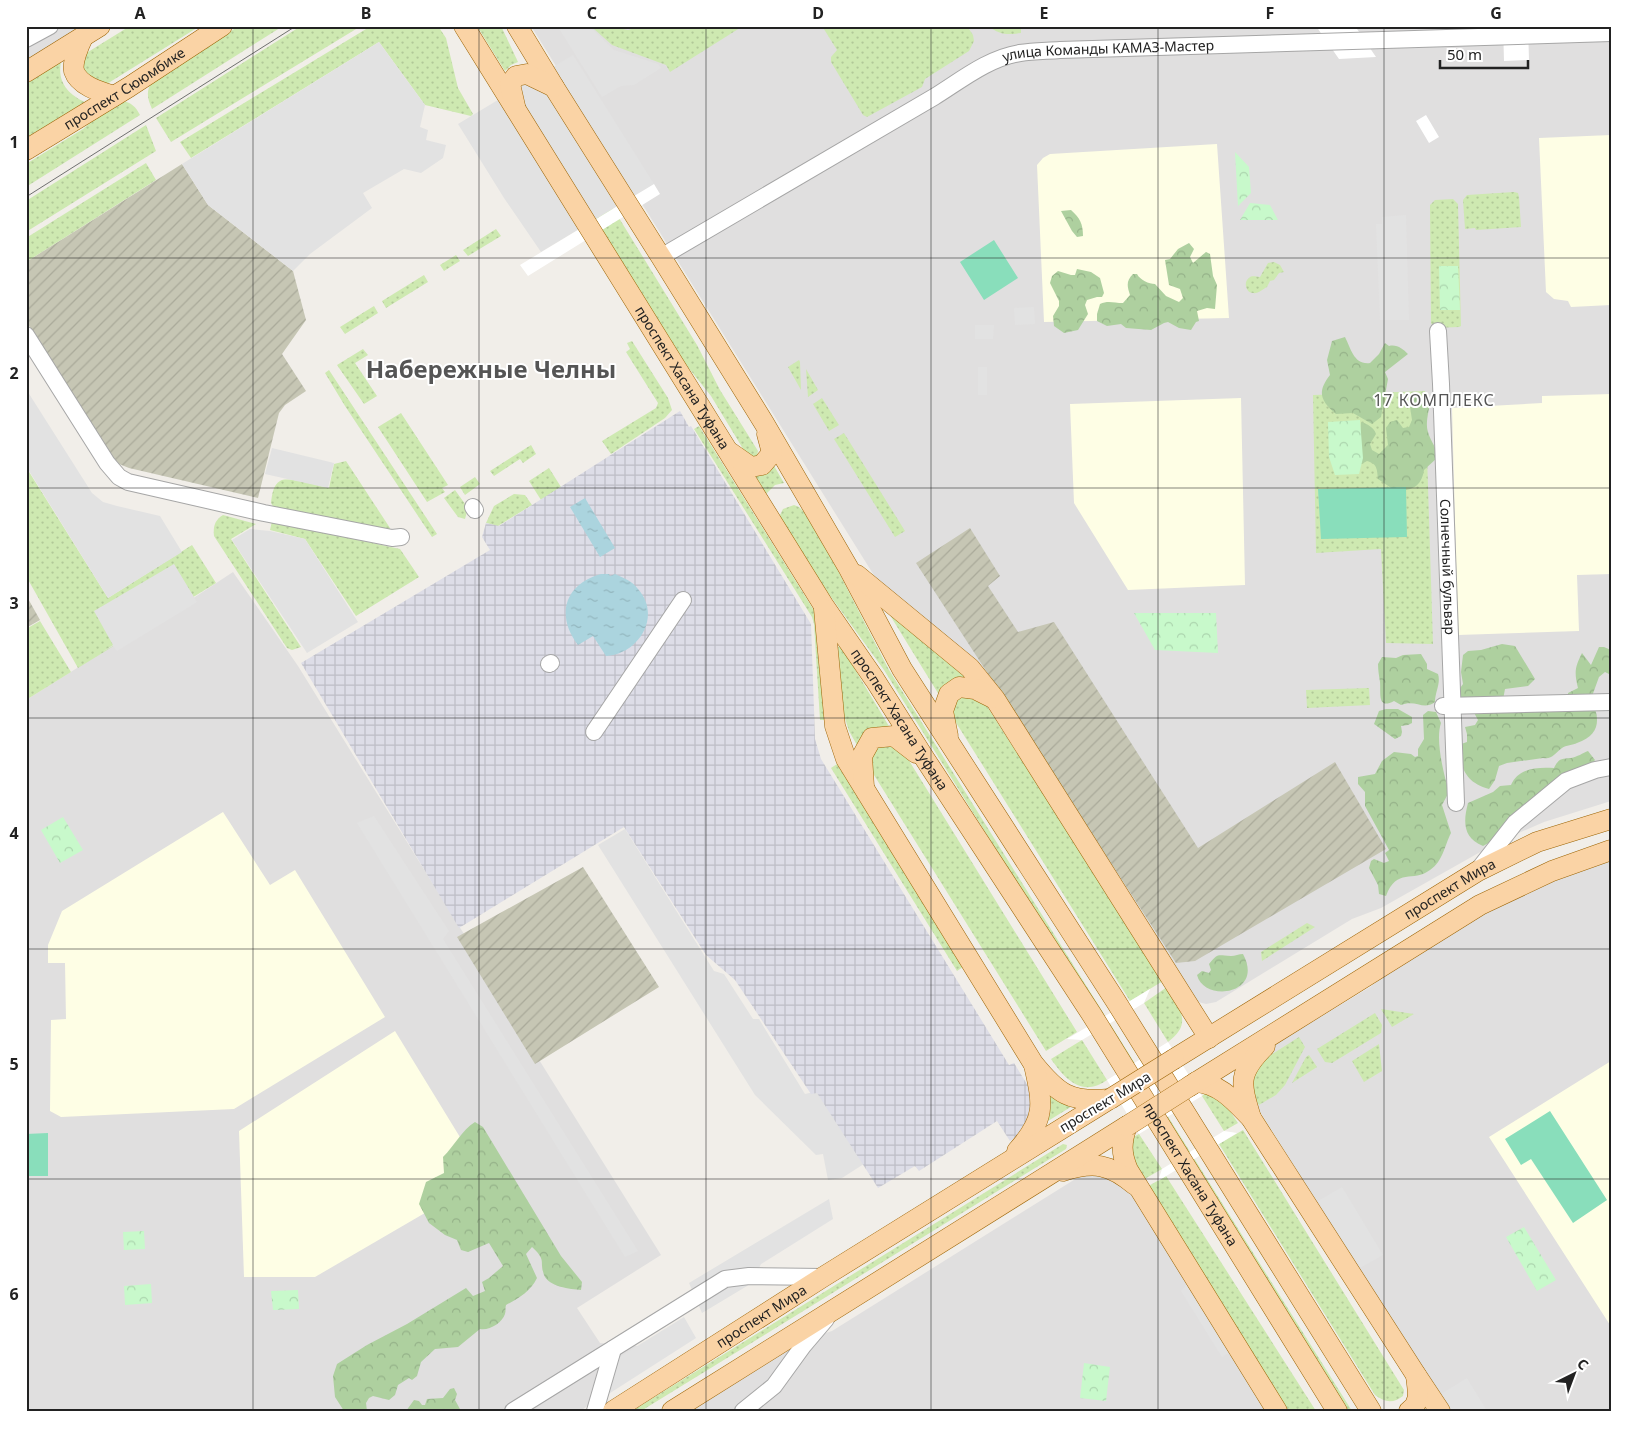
<svg xmlns="http://www.w3.org/2000/svg" width="1637" height="1437" viewBox="0 0 1637 1437" font-family="'Noto Sans',sans-serif">
<style>
.residential{fill:#e0dfdf}
.education{fill:#fefee5}
.construction{fill:url(#construction-furrows)}
.grass{fill:url(#grass-dots)}
.forest{fill:url(#forest-crowns)}
.park{fill:url(#park-crowns)}
.pitch{fill:#89debb}
.parking{fill:#e2e2e2}
.plaza{fill:url(#plaza-grid)}
.water{fill:url(#water-ripples)}
.pier{fill:#fff}
.lines{fill:none;stroke-linecap:round;stroke-linejoin:round}
.minor-casing{stroke:#a6a6a6;stroke-width:18}
.major-casing{stroke:#9c6404;stroke-width:21}
.minor{stroke:#fff;stroke-width:16}
.major{stroke:#fad3a5;stroke-width:20}
.tram{stroke:#707070;stroke-width:1}
.major-bridge-casing{stroke:#9c6404;stroke-width:21;stroke-linecap:butt}
.major-bridge{stroke:#fad3a5;stroke-width:20}
.grid{fill:none;stroke:#222;stroke-width:1;stroke-opacity:0.55}
.labels{text-anchor:middle;stroke-width:4;stroke-linejoin:round;paint-order:stroke}
.street-label{font-size:14px;fill:#222;stroke:#fff}
.quarter-label{font-size:16px;letter-spacing:1px;fill:#555;stroke:#fff}
.town-label{font-size:24px;font-weight:bold;fill:#555;stroke:#fff}
.neatline{fill:none;stroke:#222;stroke-width:2}
.grid-label{font-size:16px;text-anchor:middle;font-weight:bold;fill:#222}
</style>
<defs>
<pattern id="construction-furrows" width="10" height="10" patternUnits="userSpaceOnUse" patternTransform="scale(1.25)"><rect width="10" height="10" fill="#c6c6b4"/><path d="M-1 1l2-2M0 10L10 0M9 11l2-2" fill="none" stroke="#aaaa9a"/></pattern>
<pattern id="grass-dots" width="8" height="8" patternUnits="userSpaceOnUse" patternTransform="scale(1.25)"><rect width="8" height="8" fill="#cee9b1"/><path d="M2 2h.1M6 6h.1" fill="none" stroke="#b1c898" stroke-width="1.8" stroke-linecap="round"/></pattern>
<pattern id="forest-crowns" width="20" height="18" patternUnits="userSpaceOnUse" patternTransform="scale(1.25)"><rect width="20" height="18" fill="#aed09f"/><path d="M2 6a3 3 0 1 1 6 0M12 15a3 3 0 1 1 6 0" fill="none" stroke="#95b289"/></pattern>
<pattern id="park-crowns" width="20" height="18" patternUnits="userSpaceOnUse" patternTransform="scale(1.25)"><rect width="20" height="18" fill="#c8f9cb"/><path d="M2 6a3 3 0 1 1 6 0M12 15a3 3 0 1 1 6 0" fill="none" stroke="#acd5ae"/></pattern>
<pattern id="plaza-grid" width="8" height="8" patternUnits="userSpaceOnUse" patternTransform="scale(1.25)"><rect width="8" height="8" fill="#dddde7"/><path d="M0 4h8M4 0v8" fill="none" stroke="#bdbdc6"/></pattern>
<pattern id="water-ripples" width="26" height="14" patternUnits="userSpaceOnUse" patternTransform="scale(1.25)"><rect width="26" height="14" fill="#abd4de"/><path d="M2 4q2-2 4 0t4 0M15 11q2-2 4 0t4 0" fill="none" stroke="#93b6be"/></pattern>
</defs>
<rect width="100%" height="100%" fill="#f1eee9"/>
<path class="residential" d="M26 26H85L26 63Z
M531 26H1611V801L1544 822 1498 842 1381 908 1352 919 1216 1002 1206 1004 1198 1002 982 672 884 587 875 577Z
M233 572 298 666 503 997 501 999 661 1255 577 1308 600 1343 664 1348 688 1340 580 1411H26V700L109 648 192 599Z
M1611 859V1411H1447L1254 1102 1268 1049 1370 987 1419 948 1528 890Z
M1101 1172 1130 1189 1270 1411H690L803 1340 832 1331 1085 1173Z"/>
<path class="education" d="M1611 135V305L1571 307 1568 301 1554 299 1546 292 1539 138Z
M1217 144 1229 318 1044 322 1037 165 1043 158 1050 154Z
M1611 394V574L1577 575 1579 631 1458 635 1452 408 1542 403V396Z
M1241 398 1245 585 1128 590 1074 503 1070 404Z
M223 812 270 885 295 870 385 1017 234 1109 61 1117 50 1111 51 1020 66 1019 65 963H48V945L62 911Z
M395 1031 485 1178 315 1277H244L239 1131Z
M1611 1061V1325H1610L1489 1137Z"/>
<path class="construction" d="M182 164 208 205 293 271 306 320 282 354 306 391 285 405 279 413 258 498 129 468 119 464 109 453 26 321V262Z
M970 528 1000 576 988 586 1018 632 1054 622 1198 848 1335 762 1386 849 1195 961 1176 963 916 563Z
M26 595 40 620 26 628Z
M583 867 659 987 535 1064 457 937Z"/>
<path class="grass" d="M130 26H200L110 82 106 84 88 79 81 65 84 57 88 52Z
M239 26H283L152 109C147 98 146 91 152 81Z
M301 26H361L171 142 156 118Z
M371 26H438L446 38 458 88 473 114 471 116 425 105 379 42 191 158 180 142Z
M477 26H501L518 62 511 65 505 71Z
M595 26H609L628 30 641 26H743L670 72 666 65 612 45 594 29Z
M822 26H967L973 35 974 41 969 51 925 79 922 87 867 117 863 115 831 62V57L837 50Z
M988 26H1021V33C1007 35 1000 35 988 26Z
M61 62C57 82 68 94 85 102L26 138V84Z
M122 101C131 102 136 107 140 115L26 187V164L83 129 99 115Z
M522 101 584 161 697 345 720 390 758 451 757 455 755 458 748 457 711 396 679 356Z
M146 125 156 151 26 232V201Z
M146 163 156 180 26 262V238Z
M1514 192 1518 193 1519 197 1521 227 1476 230 1475 228 1465 229 1463 200 1467 195Z
M1453 199 1458 204 1461 326 1459 327 1434 328 1431 323 1430 205 1435 200Z
M496 229 501 236 468 256 463 250Z
M456 255 460 261 444 271 440 265Z
M1274 262 1280 265 1284 272 1279 273 1274 280 1270 281 1267 287C1263 289 1258 294 1253 293 1246 293 1243 282 1249 278 1252 275 1256 277 1260 277L1268 263Z
M424 275 428 282 386 308 382 301Z
M374 306 378 313 345 334 340 327Z
M632 341 668 398 672 410 665 418 611 454 602 441 656 408 658 403 626 352 630 349 627 343Z
M363 349 368 355 355 363 377 396 364 404 337 365Z
M799 360 800 362 801 390 788 367Z
M806 369 818 390 808 397Z
M329 370 437 534 432 537 345 406 325 373Z
M1425 391 1433 644 1386 643 1381 549 1316 553 1313 395Z
M822 398 839 425 829 431 813 404Z
M401 413 448 485 442 488 445 492 427 502 378 427Z
M699 426 818 617 826 720H820L814 624 812 617 694 429Z
M844 433 905 531 895 537 834 439Z
M531 445 536 454 523 463 520 459 494 476 490 471Z
M346 461 390 528V532L274 508 271 503C272 495 273 485 280 481 288 476 319 486 329 488L334 464Z
M773 464 784 483 775 485 765 495 753 475C764 478 768 473 773 464Z
M26 467 108 598 192 545 216 583 78 668 26 576Z
M549 468 561 487 541 500 529 481Z
M475 477 480 484 465 495 460 487Z
M455 490 468 508 465 519 458 517 444 498Z
M514 494 525 495 532 505 498 526 486 523 494 506Z
M794 505 799 507 804 512 836 567 889 670 1352 1411H1347L884 670 818 579 782 522 780 515 783 509Z
M223 515 256 524 231 539 301 647 292 650 287 648 214 536C213 526 215 520 223 515Z
M272 521 400 549 419 577 356 616 305 539 270 530Z
M888 612 958 666 969 680 941 698Z
M40 621 71 672 26 700V629Z
M841 646 890 728 858 747 849 731 843 712 838 647Z
M1369 688 1370 705 1307 708 1306 690Z
M960 694 981 697 1163 981 1130 1001 950 713Z
M874 745 900 746 1077 1032 1046 1051 869 767Z
M837 764 963 967 957 971 831 768Z
M1307 923 1315 927 1262 961 1261 952Z
M1167 987C1180 1008 1193 1024 1168 1042L1144 1003Z
M1381 1009 1414 1014 1392 1027Z
M1375 1013 1382 1025 1381 1033 1332 1063 1325 1062 1317 1049Z
M1299 1037 1305 1047 1285 1085 1276 1095 1259 1105 1256 1100 1249 1083 1263 1060Z
M1082 1040 1107 1080C1082 1098 1065 1079 1051 1059Z
M1379 1044 1382 1071 1364 1082 1352 1061Z
M1309 1055 1317 1067 1292 1083 1306 1057Z
M1048 1093 1074 1105 1048 1121 1051 1105Z
M1206 1093 1222 1099 1238 1123 1224 1131 1202 1096Z
M1243 1130 1404 1390 1403 1396C1393 1404 1384 1402 1375 1395L1219 1144Z
M1139 1134 1162 1169 1141 1181 1126 1146 1133 1137Z
M1063 1144 1067 1145 1066 1149 641 1411H632Z
M1166 1176 1316 1411H1284L1145 1188Z"/>
<path class="forest" d="M1071 210C1080 218 1083 224 1083 236L1077 237 1072 231 1061 211Z
M1189 243 1194 249 1190 257 1193 263 1206 252 1210 254 1213 276 1217 285 1215 309 1207 308 1197 311 1199 321 1196 322 1191 330 1179 328 1168 322 1164 323 1151 330 1126 328 1121 324 1107 326 1097 321V314L1100 304C1108 300 1114 303 1123 303L1130 295C1127 286 1126 281 1133 274H1137C1140 280 1149 284 1155 284L1166 296 1179 302 1183 298 1180 289 1169 285 1165 260 1170 259 1178 249Z
M1077 269 1091 272 1100 278 1104 293 1102 297H1097L1087 300 1085 305 1088 314 1078 330 1064 333 1054 326 1053 316 1059 306V301L1050 283 1052 276 1058 271 1071 275H1075Z
M1345 337C1351 349 1354 365 1370 363L1379 354 1385 343 1389 346C1397 344 1403 349 1408 354L1385 372 1388 379 1381 417 1372 424 1353 413 1336 414C1320 400 1317 392 1330 375L1327 360 1332 341Z
M1412 397H1420L1430 403C1429 411 1425 423 1428 432 1431 443 1437 446 1437 458L1424 470C1421 488 1412 489 1397 492L1378 479C1377 468 1377 464 1367 461L1358 466 1361 422C1367 424 1374 427 1376 434L1370 444 1372 450 1379 454 1388 445 1386 428 1390 422 1397 420 1403 428 1409 427 1412 420 1409 400Z
M1502 644 1515 646 1535 679 1528 686 1505 689 1502 705 1569 708 1568 693 1578 688C1574 672 1575 667 1582 653L1591 665 1599 647H1604L1611 650V675L1605 672 1599 677 1591 699C1601 719 1600 735 1577 743 1573 745 1566 745 1562 748 1555 753 1552 760 1543 758L1507 763 1499 766 1495 780 1489 789C1464 782 1461 767 1458 745L1467 742V734L1465 727 1475 725 1478 720 1472 709 1459 698 1458 691 1463 684 1461 672 1463 655 1468 651 1481 650Z
M1421 654 1427 664V669L1438 674C1441 683 1435 692 1435 702 1423 711 1416 699 1401 705L1394 701C1377 710 1381 693 1380 682 1379 676 1378 670 1378 664L1382 657 1396 658 1403 655Z
M1386 709H1398L1412 717V723L1408 725 1401 726 1402 732 1401 736 1395 739 1374 724 1379 711Z
M1428 711 1436 712 1441 723C1435 740 1444 775 1449 792L1442 805 1451 833C1444 847 1443 861 1430 870 1413 883 1397 867 1386 896L1379 894 1378 885 1369 868 1371 861 1374 859 1384 863 1389 861 1385 853 1389 850 1365 806V792L1358 784V777L1375 774 1382 761 1394 752 1411 754 1415 757 1418 756V749L1424 739 1423 715Z
M1588 751 1595 760 1589 767 1496 839 1483 846C1463 838 1463 822 1468 803L1493 792 1500 786 1511 785C1518 768 1537 767 1554 768 1559 758 1561 759 1571 758 1577 757 1583 753 1588 751Z
M1243 954C1265 995 1204 1003 1197 975L1202 971 1209 973 1211 970 1209 964C1219 952 1218 956 1231 956 1235 956 1239 954 1243 954Z
M475 1122 483 1127 561 1256 582 1282 581 1290C570 1289 549 1287 544 1275 539 1260 547 1261 532 1247L526 1254 537 1278C530 1292 519 1298 506 1305 505 1308 506 1311 505 1314 502 1323 489 1331 480 1329L458 1347 435 1349 421 1362 417 1376 412 1380 409 1378 398 1385 395 1395 389 1400 373 1396 369 1398 366 1403 367 1411H344L335 1397 333 1376 337 1364 367 1345 407 1324 466 1288 473 1296 485 1291 482 1282 489 1278 503 1266 489 1243 468 1252 461 1250 457 1240 445 1235 429 1223 419 1204 426 1182 444 1173 443 1157C454 1146 462 1130 475 1122Z
M454 1388 457 1394 455 1400 461 1411 421 1410 406 1411 414 1400 419 1401 422 1405H425L427 1399 443 1398 450 1389Z"/>
<path class="park" d="M1235 152 1249 167 1251 193 1238 206Z
M1250 203 1270 205 1278 220H1240Z
M1439 266H1458L1460 310H1440Z
M1360 420 1363 458 1359 474 1335 475 1329 457 1328 422Z
M1134 613H1216L1218 653 1155 650Z
M63 817 83 850 60 863 41 830Z
M1524 1227 1556 1280 1537 1291 1506 1237Z
M144 1231 145 1249 124 1250 123 1232Z
M151 1284 152 1303 125 1305 124 1286Z
M298 1290 299 1309 273 1310 271 1291Z
M1084 1363 1110 1367 1106 1401 1080 1398Z"/>
<path class="pitch" d="M994 240 1018 278 984 300 960 262Z
M1406 487 1407 537 1321 539 1318 489Z
M1550 1111 1607 1200 1573 1223 1531 1159 1521 1165 1505 1139Z
M48 1133V1176H26V1134Z"/>
<path class="parking" d="M556 26H589L614 50 658 64 661 68 634 85 621 86 602 97 558 27Z
M379 42 425 105 420 127 428 130 426 140 446 145 443 158 421 173 404 169 363 193 372 208 310 254 293 271 208 205 182 164Z
M573 55 654 184 541 252 504 198 458 124Z
M1406 215 1409 320H1380L1376 224H1382V217Z
M1034 307 1035 324 1015 325 1014 308Z
M975 325H994L993 339H975Z
M978 367H987V395H978Z
M26 389 92 493 103 502 117 506 160 516 182 552 108 598 26 466Z
M272 448 334 463 328 488 265 474Z
M250 529 270 531 305 539 358 622 307 653 232 540Z
M174 564 197 602 117 651 113 646 102 652 113 645 94 611Z
M374 816 449 931 443 939 638 1251 625 1257 357 823Z
M625 829 714 971 724 974 753 1019H759L805 1094 822 1090 867 1162 842 1178 828 1180 823 1154 816 1155 755 1095 598 845Z
M1342 1187 1383 1255 1358 1269 1318 1201Z
M829 1199 833 1219 761 1264 752 1283 702 1313 689 1283Z
M1189 1282 1232 1351 1222 1357 1181 1291Z
M684 1317 696 1338 607 1395 618 1358Z
M1467 1378 1487 1411H1452L1441 1394Z"/>
<path class="plaza" d="M680 411 689 427 691 426 811 624 815 739 821 759 1009 1065 1014 1063 1036 1099 1037 1110 1018 1136 1010 1141 997 1121 919 1171 915 1166 878 1188 817 1093 811 1094 735 980 706 955 624 827 459 928 301 663 490 550 482 537 486 523 499 526Z"/>
<path class="water" d="M585 498 615 548 600 557 570 507Z
M601 574H609L610 576 615 574C624 578 632 581 638 589 662 616 639 654 606 656L593 636 578 645C555 615 565 584 601 574Z"/>
<path class="pier" d="M1316 26H1355L1376 57 1339 59Z
M1503 26H1528L1529 60 1504 61Z
M1426 115 1439 137 1429 143 1416 121Z
M654 184 660 194 528 276 520 265Z
M1150 989 1144 1003 1082 1040 1067 1039Z
M1168 1042 1202 1096 1139 1134 1107 1080Z
M1224 1131 1237 1133 1158 1181 1162 1169Z"/>
<g class="lines">
<defs>
<g id="minor">
<path d="M26 39 50 26"/>
<path id="s1" d="M661 257 934 97C960 81 988 58 1020 53 1033 51 1047 51 1060 50L1611 33"/>
<path id="s2" d="M1438 331 1441 384 1456 803"/>
<path d="M26 335 107 463 119 477 128 482 264 513 392 538 401 537"/>
<path d="M473 507 475 510"/>
<path d="M549 664 551 663"/>
<path d="M1443 706 1611 702"/>
<path d="M594 732 683 600"/>
<path d="M1478 870 1515 823 1566 781 1595 770 1611 767"/>
<path d="M513 1411 725 1279 749 1276 823 1277"/>
<path d="M595 1411 613 1349"/>
<path d="M743 1411 774 1386 803 1346 826 1319"/>
</g>
<g id="major">
<path id="s3" d="M464 26 824 606 875 680 925 759 1092 1015 1337 1411"/>
<path d="M517 26 554 87 661 257 764 423 849 569 902 669 1115 1000 1371 1411"/>
<path d="M83 37C79 45 72 62 74 71 79 86 101 92 114 96"/>
<path d="M26 72 100 26"/>
<path d="M515 106 510 84 516 76 527 74 554 87"/>
<path id="s4" d="M26 150 129 87 222 26"/>
<path d="M731 453 751 467 762 465 772 453 767 434"/>
<path d="M857 575 970 668 995 699 1209 1038"/>
<path d="M824 609 835 726 846 759 1033 1063C1058 1094 1070 1103 1110 1099"/>
<path d="M948 736 943 711 949 694 959 687 975 689 993 698"/>
<path d="M864 787 862 756 872 738 894 736 916 753"/>
<path id="s5" d="M1174 1059 1478 871 1537 842 1611 819"/>
<path d="M1196 1082C1221 1084 1235 1102 1251 1118L1416 1375 1440 1411"/>
<path d="M1190 1086 1480 905 1552 871 1611 850"/>
<path d="M1251 1118C1240 1082 1238 1073 1265 1046"/>
<path d="M1127 1126C1121 1142 1121 1154 1128 1170L1277 1411"/>
<path d="M1017 1151C1046 1119 1043 1105 1034 1065"/>
<path d="M1063 1171C1094 1161 1110 1164 1135 1185"/>
<path id="s6" d="M613 1411 823 1277 1108 1100"/>
<path d="M672 1411 1127 1126"/>
<path d="M1409 1411C1422 1403 1417 1388 1416 1375"/>
</g>
</defs>
<use href="#minor" class="minor-casing"/>
<use href="#major" class="major-casing"/>
<use href="#minor" class="minor"/>
<use href="#major" class="major"/>
<path class="tram" d="M26 197 296 26"/>
<defs>
<path id="major-bridge" d="M1110 1099 1174 1059
M1127 1126 1190 1086"/>
</defs>
<use href="#major-bridge" class="major-bridge-casing"/>
<use href="#major-bridge" class="major-bridge"/>
</g>
<path class="grid" d="M253 26V1411M479 26V1411M706 26V1411M931 26V1411M1158 26V1411M1384 26V1411M26 258H1611M26 488H1611M26 718H1611M26 949H1611M26 1179H1611"/>
<g class="labels">
<g class="street-label">
<text dy="5" stroke="none"><textPath href="#s1" startOffset="502">улица Команды КАМАЗ-Мастер</textPath></text>
<text dy="5" stroke="none"><textPath href="#s4" startOffset="116">проспект Сююмбике</textPath></text>
<text dy="5" stroke="none"><textPath href="#s3" startOffset="414">проспект Хасана Туфана</textPath></text>
<text dy="5" stroke="none"><textPath href="#s2" startOffset="236">Солнечный бульвар</textPath></text>
<text dy="5" stroke="none"><textPath href="#s3" startOffset="819">проспект Хасана Туфана</textPath></text>
<text dy="5" stroke="none"><textPath href="#s5" startOffset="324">проспект Мира</textPath></text>
<text transform="translate(1105 1102) rotate(-31)" y="5">проспект Мира</text>
<text dy="5" stroke="none"><textPath href="#s3" startOffset="1359">проспект Хасана Туфана</textPath></text>
<text dy="5" stroke="none"><textPath href="#s6" startOffset="176">проспект Мира</textPath></text>
</g>
<g class="quarter-label">
<text x="1434" y="406">17 КОМПЛЕКС</text>
</g>
<g class="town-label">
<text x="491" y="378">Набережные Челны</text>
</g>
</g>
<rect width="1637" height="1437" fill="none" stroke="#ffffff" stroke-width="55"/>
<g transform="translate(1574 1374) rotate(42)" stroke="#ffffff" stroke-width="4" paint-order="stroke">
<path d="M0-4L9 19L0 12L-9 19Z" fill="#222222"/>
<text y="-8" font-size="14" font-weight="bold" text-anchor="middle" fill="#222222">С</text>
</g>
<path d="M1440 60v8h88v-8" fill="none" stroke="#222222" stroke-width="2.5"/>
<text x="1447" y="60" font-size="15" fill="#222222" stroke="#ffffff" stroke-width="4" paint-order="stroke">50 m</text>
<rect x="28" y="28" width="1582" height="1382" class="neatline"/>
<g class="grid-label">
<text x="140" y="19">A</text>
<text x="366" y="19">B</text>
<text x="592" y="19">C</text>
<text x="818" y="19">D</text>
<text x="1044" y="19">E</text>
<text x="1270" y="19">F</text>
<text x="1496" y="19">G</text>
<text x="14" y="148">1</text>
<text x="14" y="379">2</text>
<text x="14" y="609">3</text>
<text x="14" y="839">4</text>
<text x="14" y="1070">5</text>
<text x="14" y="1300">6</text>
</g>
</svg>
